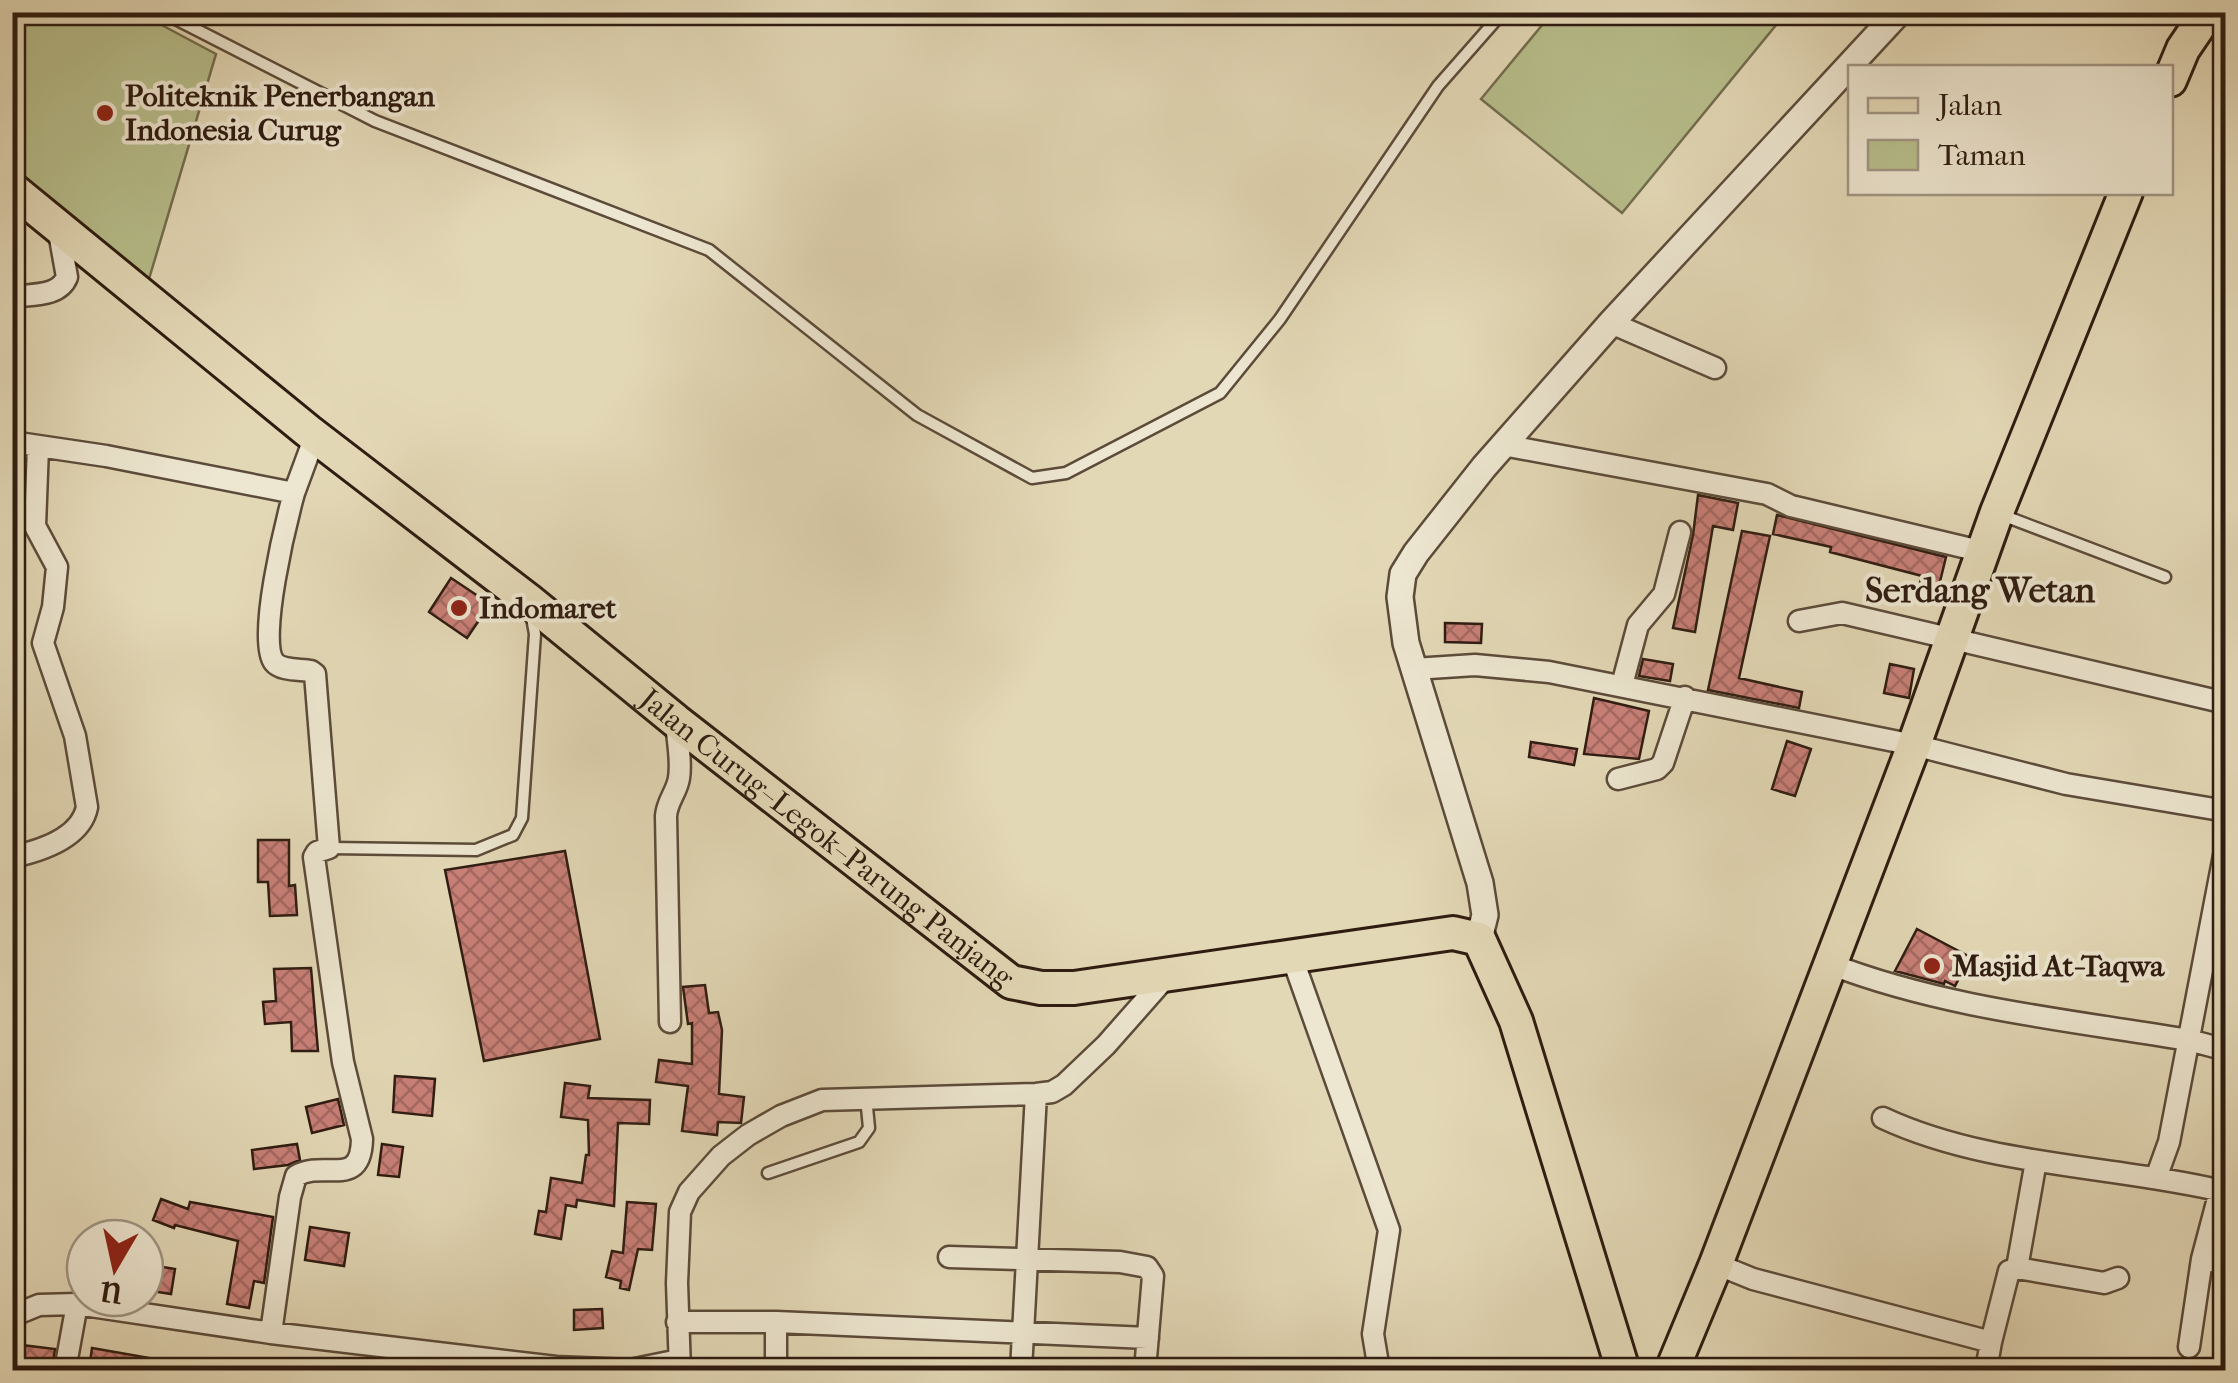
<svg xmlns="http://www.w3.org/2000/svg" width="2238" height="1383" viewBox="0 0 2238 1383" font-family="'IM FELL French Canon',serif">
<style>
.park{fill:#b7be8b;stroke:#736d4e;stroke-width:2.5}
.building{fill:url(#building-cross-hatch);stroke:#2f1c11;stroke-width:2.5}
.lines{fill:none;stroke-linecap:round;stroke-linejoin:round}
.service-casing{stroke:#5c4b3a;stroke-width:15}
.minor-casing{stroke:#5c4b3a;stroke-width:25}
.tertiary-casing{stroke:#5c4b3a;stroke-width:30}
.primary-casing{stroke:#2f1c11;stroke-width:38}
.service{stroke:#ede6d0;stroke-width:10}
.minor{stroke:#ede6d0;stroke-width:20}
.tertiary{stroke:#ede6d0;stroke-width:25}
.primary{stroke:#e3d8b6;stroke-width:32}
.poi-dot{fill:#8f2418;stroke:#ede6d0;stroke-width:4}
.labels{text-anchor:middle;stroke-width:8;stroke-linejoin:round;paint-order:stroke}
.poi-label{font-size:30px;font-weight:bold;fill:#2f1c11;stroke:#ede6d0;text-anchor:start}
.street-label{font-size:30px;fill:#2f1c11;stroke:#ede6d0}
.quarter-label{font-size:35px;font-weight:bold;fill:#2f1c11;stroke:#ede6d0}
</style>
<defs>
<pattern id="building-cross-hatch" width="8" height="8" patternUnits="userSpaceOnUse" patternTransform="scale(2.5)"><rect width="8" height="8" fill="#c98078"/><path d="M0 0l8 8M0 8l8-8" fill="none" stroke="#a46861"/></pattern>
</defs>
<rect width="100%" height="100%" fill="#e3d8b6"/>
<filter id="stains"><feTurbulence type="fractalNoise" baseFrequency=".002" numOctaves="4"/><feColorMatrix values="0 0 0 0 .2 0 0 0 0 .09 0 0 0 0 .02 0 0 0 .5 -.17"/></filter>
<radialGradient id="worn" r=".72"><stop offset=".6" stop-color="#630" stop-opacity="0"/><stop offset="1" stop-color="#630" stop-opacity=".3"/></radialGradient>
<path class="park" d="M12 13H139L216 54 149 279 13 172Z
M1552 13V12L1786 13 1622 213 1481 99Z"/>
<path class="building" d="M1698 495 1738 503 1733 530 1713 526 1695 632 1673 628 1693 535Z
M1777 515 1946 557 1936 598 1917 593 1922 576 1830 552 1831 547 1773 534Z
M1742 531 1770 536 1739 678 1802 692 1799 708 1708 690Z
M451 578 490 604 467 638 429 612Z
M1445 623 1482 624 1481 643 1445 642Z
M1643 659 1673 664 1670 681 1639 676Z
M1890 664 1914 669 1909 698 1884 693Z
M1594 698 1649 711 1639 759 1584 754Z
M1787 741 1811 749 1795 796 1772 789Z
M1531 742 1577 749 1574 765 1529 757Z
M258 840H289V886L295 885 297 915 270 916 268 882H258Z
M565 851 600 1039 484 1061 445 870Z
M1917 929 1970 957 1955 986 1945 981 1944 984 1895 971Z
M311 968 318 1051H292L291 1022 265 1024 263 1002 276 1001 274 969Z
M705 985 709 1013 718 1012 722 1030 719 1094 744 1097 741 1123 718 1122 717 1135 682 1131 688 1086 656 1082 659 1060 692 1064V1023L688 1024 683 987Z
M395 1076 435 1079 432 1116 393 1112Z
M565 1083 590 1086 588 1098 650 1100 649 1124 618 1123 614 1206 577 1200 576 1207 566 1205 561 1239 535 1234 539 1211 546 1212 551 1178 582 1183 586 1155H589L588 1120 561 1117Z
M338 1099 344 1125 312 1133 306 1107Z
M297 1144 300 1160 288 1165 254 1169 252 1150Z
M382 1144 403 1147 399 1177 378 1175Z
M161 1199 188 1209 190 1202 273 1217 264 1283 254 1281 249 1308 227 1304 238 1241 175 1225 174 1228 153 1220Z
M627 1202 656 1204 652 1250 638 1249 629 1290 620 1288 621 1281 606 1277 612 1251 623 1253Z
M310 1227 349 1233 344 1266 305 1260Z
M145 1264 175 1269 171 1294 145 1290Z
M602 1309 603 1328 574 1330V1310Z
M22 1345 55 1349 52 1370H20Z
M92 1348 178 1363V1370H89Z"/>
<g class="lines">
<defs>
<path id="service" d="M162 12 375 121 709 250 917 415 1032 478 1066 473 1220 393 1280 319 1438 86 1503 12
M2002 515 2165 577
M330 848 476 850 513 835 522 818 535 634 531 612
M768 1173 859 1142 869 1128 866 1097"/>
<path id="minor" d="M12 297C32 294 59 297 67 277L58 227
M1611 323 1715 368
M12 442 106 456 294 493 311 447 308 431
M1503 445 1767 494 1791 506 1984 552
M1799 621 1842 613 2226 703
M1414 669 1475 665 1549 672 1914 745 2066 784 2226 811
M1622 685 1638 625 1664 594 1680 532
M1618 779 1657 769 1663 763 1685 697
M12 857C40 851 81 838 87 807L75 736 43 643 53 607 57 567 35 526 38 447
M1292 957 1389 1230 1373 1334 1379 1370
M1830 964C1944 1008 2068 1020 2189 1040L2226 1050
M670 1022 666 816C667 801 677 792 679 778 682 760 677 739 676 721
M1883 1118C1988 1167 2114 1165 2226 1192
M2156 1178 2169 1142 2226 845
M949 1257 1120 1262 1147 1267 1153 1276 1145 1370
M2202 1259 2226 1264
M1716 1264 1753 1279 1991 1342 1986 1370
M2017 1268 2036 1161
M12 1316 39 1305 77 1304 271 1333 556 1367 630 1370 679 1360
M677 1322H776L1148 1338
M271 1333 290 1197 296 1176C324 1159 361 1190 362 1139L343 1062 314 857 317 852 329 848 315 674 311 671C300 669 281 671 274 662 257 640 286 522 294 493
M1991 1342 2009 1271 2017 1268 2104 1283 2118 1278
M2189 1347 2202 1259 2220 1191
M65 1370 77 1304
M680 1370 677 1283 680 1212 689 1192 721 1156 748 1135 781 1116 822 1100 1036 1094 1052 1092 1064 1085 1106 1045 1166 977
M776 1370V1322
M1021 1370 1036 1094"/>
<path id="tertiary" d="M1479 939 1485 915 1480 883 1406 643 1400 597 1403 574 1416 553 1484 467 1611 323 1899 12"/>
<g id="primary">
<path d="M2170 80 2183 49 2202 21 2225 12"/>
<path id="s1" d="M12 189 308 431 528 600 676 721 1011 982 1041 988H1074L1453 933 1479 939 1516 1021 1623 1370"/>
<path d="M1672 1370 1716 1264 1914 745 1997 512 2126 192"/>
</g>
</defs>
<use href="#service" class="service-casing"/>
<use href="#minor" class="minor-casing"/>
<use href="#tertiary" class="tertiary-casing"/>
<use href="#primary" class="primary-casing"/>
<use href="#service" class="service"/>
<use href="#minor" class="minor"/>
<use href="#tertiary" class="tertiary"/>
<use href="#primary" class="primary"/>
</g>
<g class="poi-dot">
<circle cx="105" cy="113" r="10"/>
<circle cx="459" cy="608" r="10"/>
<circle cx="1932" cy="966" r="10"/>
</g>
<g class="labels">
<g class="poi-label">
<text x="125" y="106">Politeknik Penerbangan<tspan x="125" dy="34">Indonesia Curug</tspan></text>
<text x="479" y="618">Indomaret</text>
<text x="1952" y="976">Masjid At-Taqwa</text>
</g>
<g class="street-label">
<text dy="10" stroke="none"><textPath href="#s1" startOffset="1042">Jalan Curug–Legok–Parung Panjang</textPath></text>
</g>
<g class="quarter-label">
<text x="1980" y="602">Serdang Wetan</text>
</g>
</g>
<rect width="2238" height="1383" fill="none" stroke="#e3d8b6" stroke-width="50"/>
<rect x="15" y="15" width="2208" height="1353" fill="none" stroke="#2f1c11" stroke-width="5"/>
<rect x="25" y="25" width="2188" height="1333" fill="none" stroke="#2f1c11" stroke-width="2.5"/>
<rect x="1848" y="65" width="325" height="130" fill="#ede6d0" stroke="#a19584" stroke-width="2.5"/>
<rect x="1868" y="98" width="50" height="15" fill="#e3d8b6" stroke="#a19584" stroke-width="2.5"/>
<text x="1938" y="115" font-size="30" fill="#2f1c11">Jalan</text>
<rect x="1868" y="140" width="50" height="30" fill="#b7be8b" stroke="#a19584" stroke-width="2.5"/>
<text x="1938" y="165" font-size="30" fill="#2f1c11">Taman</text>
<g transform="translate(115 1268) rotate(189)"><circle r="48" fill="#ede6d0" stroke="#a19584" stroke-width="2.5"/>
<path d="M0-8L18 38L0 25L-18 38Z" fill="#8f2418"/>
<text y="-15" font-size="28" font-weight="bold" text-anchor="middle" fill="#2f1c11">U</text>
</g>
<rect width="100%" height="100%" filter="url(#stains)"/>
<rect width="100%" height="100%" fill="url(#worn)"/>
</svg>
